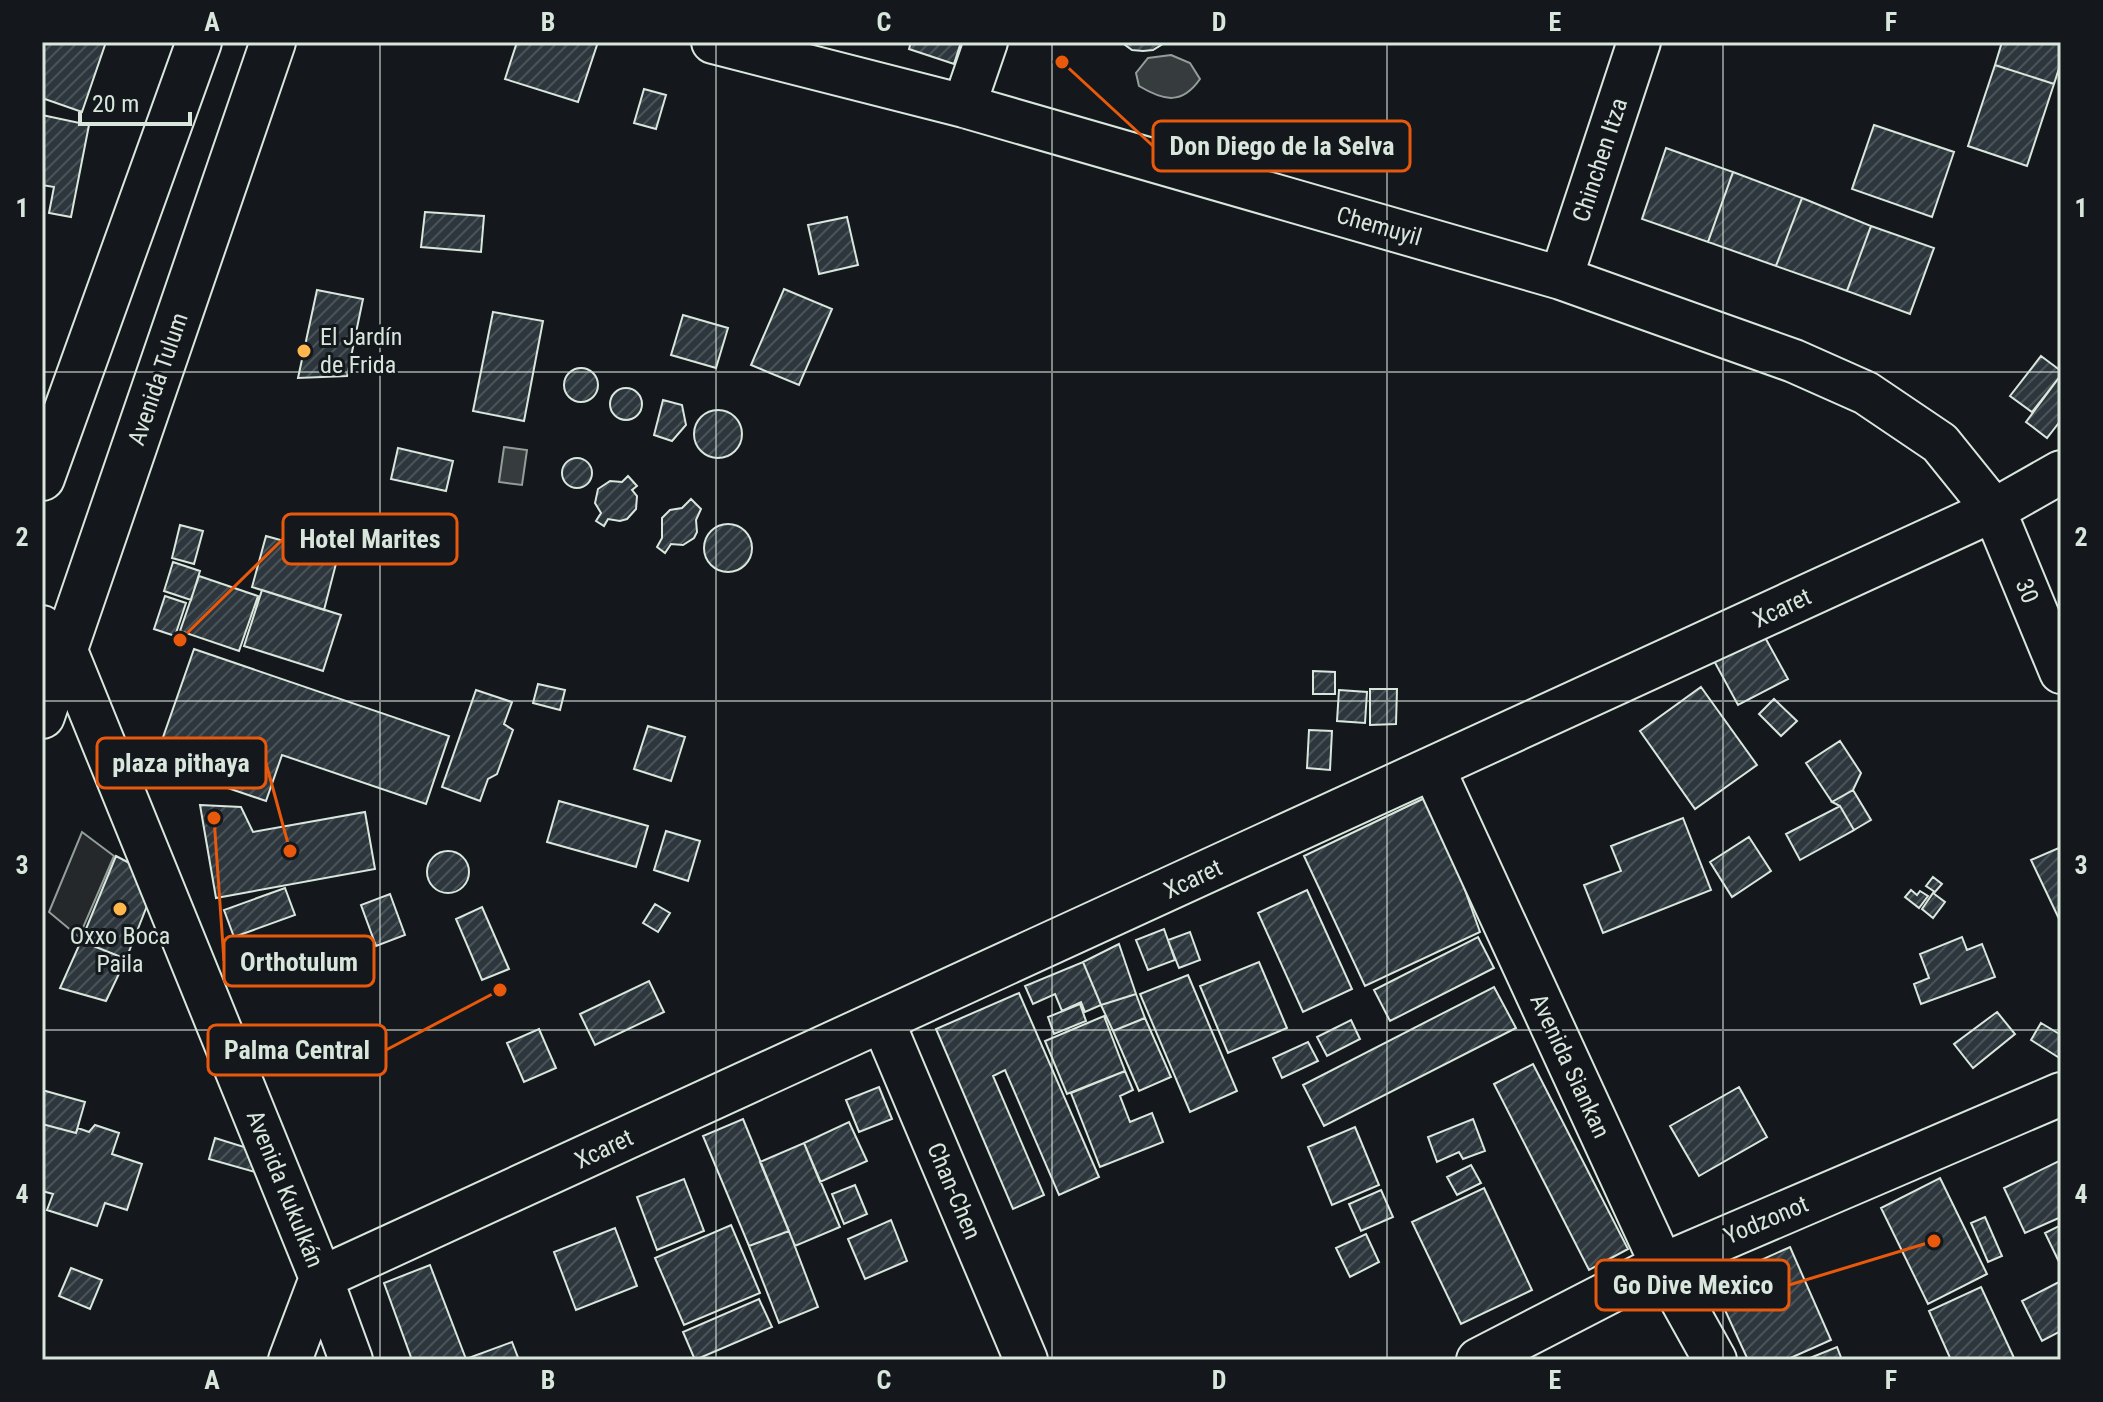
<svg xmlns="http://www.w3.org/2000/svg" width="2103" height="1402" viewBox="0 0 2103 1402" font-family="'Roboto Condensed',sans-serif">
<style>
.parking{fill:#24282b;stroke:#939e99;stroke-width:2}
.water{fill:#363b3e;stroke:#939e99;stroke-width:2}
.building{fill:url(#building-hatch);stroke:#d8e6dc;stroke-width:2}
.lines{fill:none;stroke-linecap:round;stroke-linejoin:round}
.minor-casing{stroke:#d8e6dc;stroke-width:46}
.major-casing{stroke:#d8e6dc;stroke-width:48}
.minor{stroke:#14181c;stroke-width:42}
.major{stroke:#14181c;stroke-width:44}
.grid{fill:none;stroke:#d8e6dc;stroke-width:2;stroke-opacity:0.55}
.poi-dot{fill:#ffb74d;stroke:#14181c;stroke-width:3}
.labels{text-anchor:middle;stroke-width:6;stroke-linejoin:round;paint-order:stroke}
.street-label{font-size:24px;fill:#d8e6dc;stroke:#14181c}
.poi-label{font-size:24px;fill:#d8e6dc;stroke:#14181c;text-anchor:start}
.leader{fill:none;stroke:#e8590c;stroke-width:3}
.callout-dot{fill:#e8590c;stroke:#14181c;stroke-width:3}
.callout{fill:#14181c;stroke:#e8590c;stroke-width:3}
.callout-label{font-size:26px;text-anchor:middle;font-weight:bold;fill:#d8e6dc}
.neatline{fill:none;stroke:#d8e6dc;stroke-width:3}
.grid-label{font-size:26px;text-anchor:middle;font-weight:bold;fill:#d8e6dc}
</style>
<defs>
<pattern id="building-hatch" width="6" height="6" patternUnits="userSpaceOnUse" patternTransform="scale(2)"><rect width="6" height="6" fill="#2c363c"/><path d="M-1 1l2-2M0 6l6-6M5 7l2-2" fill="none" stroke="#4a5358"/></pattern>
</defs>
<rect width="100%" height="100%" fill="#14181c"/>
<path class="parking" d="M82 832 114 856 79 937 49 912Z"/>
<path class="water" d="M1171 55 1190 63 1200 79C1182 105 1164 101 1139 86L1136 73 1148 58Z
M504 447 527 450 522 485 499 482Z"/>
<path class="building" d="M42 42H106L82 112 42 98Z
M517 42H598L578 102 505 79Z
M911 42H961L954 64 909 49Z
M1121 42H1166L1153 50 1143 51 1132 50Z
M2002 42H2061V62L2054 84 1995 65Z
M1995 65 2054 84 2027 166 1968 146Z
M644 89 666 95 656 129 634 123Z
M42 115 89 125 71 217 49 213 54 187 42 185Z
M1874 125 1954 152 1932 217 1852 189Z
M1666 148 1733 172 1708 242 1642 219Z
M1733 172 1802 198 1776 266 1708 242Z
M1802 198 1871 226 1847 291 1776 266Z
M425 212 484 216 481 252 421 247Z
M847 217 858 265 819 274 808 225Z
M1871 226 1934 248 1910 314 1847 291Z
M784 289 832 309 799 385 751 365Z
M317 290 363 299 347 376 298 378Z
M493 312 543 321 524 421 473 411Z
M683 315 728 328 716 368 671 355Z
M2041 356 2061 371V375L2032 412 2010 396Z
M564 385a17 17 0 1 1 34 0a17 17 0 1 1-34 0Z
M2061 375V420L2047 438 2026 422Z
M610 404a16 16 0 1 1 32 0a16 16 0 1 1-32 0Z
M663 400 682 405 686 425 672 441 654 435Z
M694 434a24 24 0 1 1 48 0a24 24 0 1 1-48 0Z
M398 448 453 461 446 491 391 479Z
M562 473a15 15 0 1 1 30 0a15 15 0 1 1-30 0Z
M628 476 637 486 632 490 637 496 636 509 627 519 620 521 608 519 604 526 596 521 601 513 595 503 598 489 610 481 622 482Z
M691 499 701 509 696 520 697 532 694 538 683 545 671 544 665 553 657 547 662 538V518L670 510 682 508Z
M704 548a24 24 0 1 1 48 0a24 24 0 1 1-48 0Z
M180 525 203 531 194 564 172 558Z
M266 536 338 556 324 610 252 587Z
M173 562 200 571 191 600 164 591Z
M199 576 258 596 239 651 180 631Z
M262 590 341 615 323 671 244 646Z
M165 596 186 603 175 636 154 629Z
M1762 632 1788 679 1738 705 1713 659Z
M194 649 449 736 426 804 282 755 266 801 154 763Z
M1313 671 1335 672V694H1313Z
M538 684 565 690 560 710 533 703Z
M1701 687 1757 765 1695 809 1640 731Z
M1370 689H1397L1396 724 1370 725Z
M476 690 512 702 504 724 513 730 497 774 488 779 480 801 442 787Z
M1339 690 1367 692 1365 723 1337 721Z
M1774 699 1797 721 1781 736 1759 714Z
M648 726 685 737 671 781 634 769Z
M1309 730 1332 731 1330 770 1307 768Z
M1840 741 1861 773 1853 790 1832 802 1806 763Z
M1853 790 1871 820 1854 830 1840 806 1832 802Z
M1431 795 1480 932 1365 986 1304 856Z
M559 801 648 826 636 867 547 842Z
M200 805 241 807 253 832 365 812 375 869 216 898Z
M1840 806 1854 830 1800 860 1786 834Z
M1683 818 1711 890 1603 933 1584 885 1621 871 1611 846Z
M666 831 700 841 688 881 654 870Z
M1749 837 1771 871 1732 897 1710 862Z
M2061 847V923L2031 860Z
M427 872a21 21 0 1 1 42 0a21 21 0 1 1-42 0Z
M116 856 158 878 126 959 81 941Z
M1933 877 1942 884 1935 892 1926 886Z
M285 888 295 915 234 937 224 910Z
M1307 890 1352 989 1303 1012 1258 913Z
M1911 890 1917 895 1920 891 1928 896 1919 908 1905 897Z
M1933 893 1945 902 1933 918 1922 909Z
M390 894 405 935 376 946 361 905Z
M655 904 670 913 658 932 643 923Z
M482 907 509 969 482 980 456 919Z
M1164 929 1175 960 1148 970 1136 940Z
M1190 932 1200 960 1179 968 1168 940Z
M1478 937 1494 968 1390 1021 1374 990Z
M1962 937 1967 950 1982 944 1995 977 1921 1004 1914 984 1929 978 1920 954Z
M81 941 126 959 106 1001 60 988Z
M1119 944 1136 994 1101 1005 1083 962Z
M1083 962 1101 1005 1085 1012 1081 1002 1062 1011 1055 994 1033 1004 1025 986Z
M1259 962 1287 1028 1228 1053 1200 986Z
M1188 975 1237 1091 1190 1112 1140 994Z
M649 981 664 1012 595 1045 580 1014Z
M1494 987 1516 1028 1324 1126 1303 1085Z
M1019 993 1099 1177 1059 1195 1005 1070 993 1076 1044 1195 1013 1209 936 1029Z
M1136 994 1145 1018 1113 1031 1101 1005Z
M1080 1004 1086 1021 1054 1034 1048 1017Z
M1997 1012 2015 1034 1973 1068 1954 1044Z
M1104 1016 1125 1071 1067 1094 1045 1041Z
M1145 1018 1171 1077 1139 1091 1113 1031Z
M1351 1020 1360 1039 1327 1056 1317 1037Z
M2041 1023 2061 1035V1059L2031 1040Z
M539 1029 556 1068 524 1082 507 1043Z
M1308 1042 1318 1061 1282 1078 1273 1058Z
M1533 1064 1628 1249 1589 1270 1494 1084Z
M1125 1071 1133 1090 1120 1096 1130 1122 1152 1113 1163 1142 1100 1167 1071 1093Z
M879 1087 892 1119 859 1132 846 1100Z
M1739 1087 1767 1137 1699 1176 1670 1126Z
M42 1090 85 1102 76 1133 42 1124Z
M743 1119 789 1231 749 1246 703 1136Z
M1473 1119 1485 1151 1463 1159 1459 1152 1437 1162 1428 1137Z
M849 1122 867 1161 820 1182 804 1143Z
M42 1124 76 1133 78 1128 89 1132 95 1125 119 1133 112 1154 142 1164 127 1210 105 1203 97 1226 47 1210 53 1194 42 1191Z
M1355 1127 1379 1185 1332 1205 1308 1147Z
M215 1138 257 1151 262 1174 209 1159Z
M804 1143 840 1227 795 1246 760 1162Z
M2061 1160V1217L2025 1233 2004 1188Z
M1471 1165 1481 1183 1457 1195 1447 1177Z
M1940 1178 1987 1274 1928 1304 1881 1208Z
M684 1179 704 1231 657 1250 637 1197Z
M855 1185 867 1214 844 1224 832 1194Z
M1484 1188 1532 1290 1461 1324 1412 1222Z
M1381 1190 1393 1217 1361 1231 1349 1204Z
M1985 1217 2002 1256 1988 1262 1971 1223Z
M891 1220 907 1261 865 1279 848 1239Z
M731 1225 760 1293 684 1325 655 1258Z
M2061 1225V1266L2045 1233Z
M615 1228 637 1286 576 1310 554 1252Z
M789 1231 818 1307 779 1323 749 1246Z
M1366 1234 1379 1262 1350 1277 1336 1248Z
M1790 1247 1831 1340 1786 1360H1748L1712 1282Z
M430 1265 466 1359 512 1342 519 1360H412L384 1283Z
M71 1268 102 1280 90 1309 59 1296Z
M2061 1281V1331L2042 1341 2022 1301Z
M1981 1287 2015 1360H1951L1929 1311Z
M759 1299 772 1327 695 1360 683 1332Z
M1837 1347 1842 1360H1805Z"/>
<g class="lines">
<defs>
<path id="minor" d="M713 42 964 106 1561 278 1794 361 1866 393 1940 443 1994 510 2061 672
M964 106 986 42
M1561 278 1639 42
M42 627 66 651 321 1278 351 1360
M1433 768 1662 1265 1715 1360
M883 1022 1026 1360
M290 1360 321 1278 1994 510 2061 472
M1478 1360 1662 1265 2061 1094"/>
<path id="major" d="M42 478 199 42
M42 716 273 42"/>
</defs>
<use href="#minor" class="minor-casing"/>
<use href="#major" class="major-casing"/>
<use href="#minor" class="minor"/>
<use href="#major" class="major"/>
</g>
<path class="grid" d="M380 42V1360M716 42V1360M1052 42V1360M1387 42V1360M1723 42V1360M42 372H2061M42 701H2061M42 1030H2061"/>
<g class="poi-dot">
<circle cx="304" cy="351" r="8"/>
<circle cx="120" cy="909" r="8"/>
</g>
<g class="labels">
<g class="street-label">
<text transform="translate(1600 160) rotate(-72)" y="8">Chinchen Itza</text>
<text transform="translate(1379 226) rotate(16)" y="8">Chemuyil</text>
<text transform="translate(158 379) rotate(-71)" y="8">Avenida Tulum</text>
<text transform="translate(2027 591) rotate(68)" y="8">30</text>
<text transform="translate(1782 608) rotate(-25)" y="8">Xcaret</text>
<text transform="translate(1193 879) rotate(-25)" y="8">Xcaret</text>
<text transform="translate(1570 1066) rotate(65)" y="8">Avenida Siankan</text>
<text transform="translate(604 1149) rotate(-25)" y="8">Xcaret</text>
<text transform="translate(285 1189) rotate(68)" y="8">Avenida Kukulkán</text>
<text transform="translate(954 1191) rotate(67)" y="8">Chan-Chen</text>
<text transform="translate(1766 1220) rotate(-23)" y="8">Yodzonot</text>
</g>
<g class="poi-label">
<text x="320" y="345">El Jardín<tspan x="320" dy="28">de Frida</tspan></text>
<text x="120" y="944" text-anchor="middle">Oxxo Boca<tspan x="120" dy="28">Paila</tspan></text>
</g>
</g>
<path class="leader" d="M1062 62L1153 146M180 640L283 539M290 851L266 763M214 818L224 961M500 990L386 1050M1934 1241L1789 1285"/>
<g class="callout-dot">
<circle cx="1062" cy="62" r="8"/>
<circle cx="180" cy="640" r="8"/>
<circle cx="290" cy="851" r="8"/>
<circle cx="214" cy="818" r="8"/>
<circle cx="500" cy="990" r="8"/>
<circle cx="1934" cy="1241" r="8"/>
</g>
<g class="callout">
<rect x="1153" y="121" width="257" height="50" rx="8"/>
<rect x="283" y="514" width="174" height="50" rx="8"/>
<rect x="97" y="738" width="169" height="50" rx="8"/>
<rect x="224" y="936" width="150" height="50" rx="8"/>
<rect x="208" y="1025" width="178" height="50" rx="8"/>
<rect x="1596" y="1260" width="193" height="50" rx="8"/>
</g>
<g class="callout-label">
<text x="1282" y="155">Don Diego de la Selva</text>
<text x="370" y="548">Hotel Marites</text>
<text x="181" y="772">plaza pithaya</text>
<text x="299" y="971">Orthotulum</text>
<text x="297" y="1059">Palma Central</text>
<text x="1693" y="1294">Go Dive Mexico</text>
</g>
<rect width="2103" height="1402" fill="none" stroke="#14181c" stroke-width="88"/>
<path d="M80 112v12h110v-12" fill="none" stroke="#d8e6dc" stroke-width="4"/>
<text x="92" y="112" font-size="24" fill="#d8e6dc" stroke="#14181c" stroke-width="6" paint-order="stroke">20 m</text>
<rect x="44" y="44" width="2015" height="1314" class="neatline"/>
<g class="grid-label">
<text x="212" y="31">A</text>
<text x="548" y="31">B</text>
<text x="884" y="31">C</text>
<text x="1219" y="31">D</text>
<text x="1555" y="31">E</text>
<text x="1891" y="31">F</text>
<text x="22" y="217">1</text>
<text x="2081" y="217">1</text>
<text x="22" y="546">2</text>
<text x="2081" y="546">2</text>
<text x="22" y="874">3</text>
<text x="2081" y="874">3</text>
<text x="22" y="1203">4</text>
<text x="2081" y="1203">4</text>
<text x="212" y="1389">A</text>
<text x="548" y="1389">B</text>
<text x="884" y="1389">C</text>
<text x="1219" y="1389">D</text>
<text x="1555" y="1389">E</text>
<text x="1891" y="1389">F</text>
</g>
</svg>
